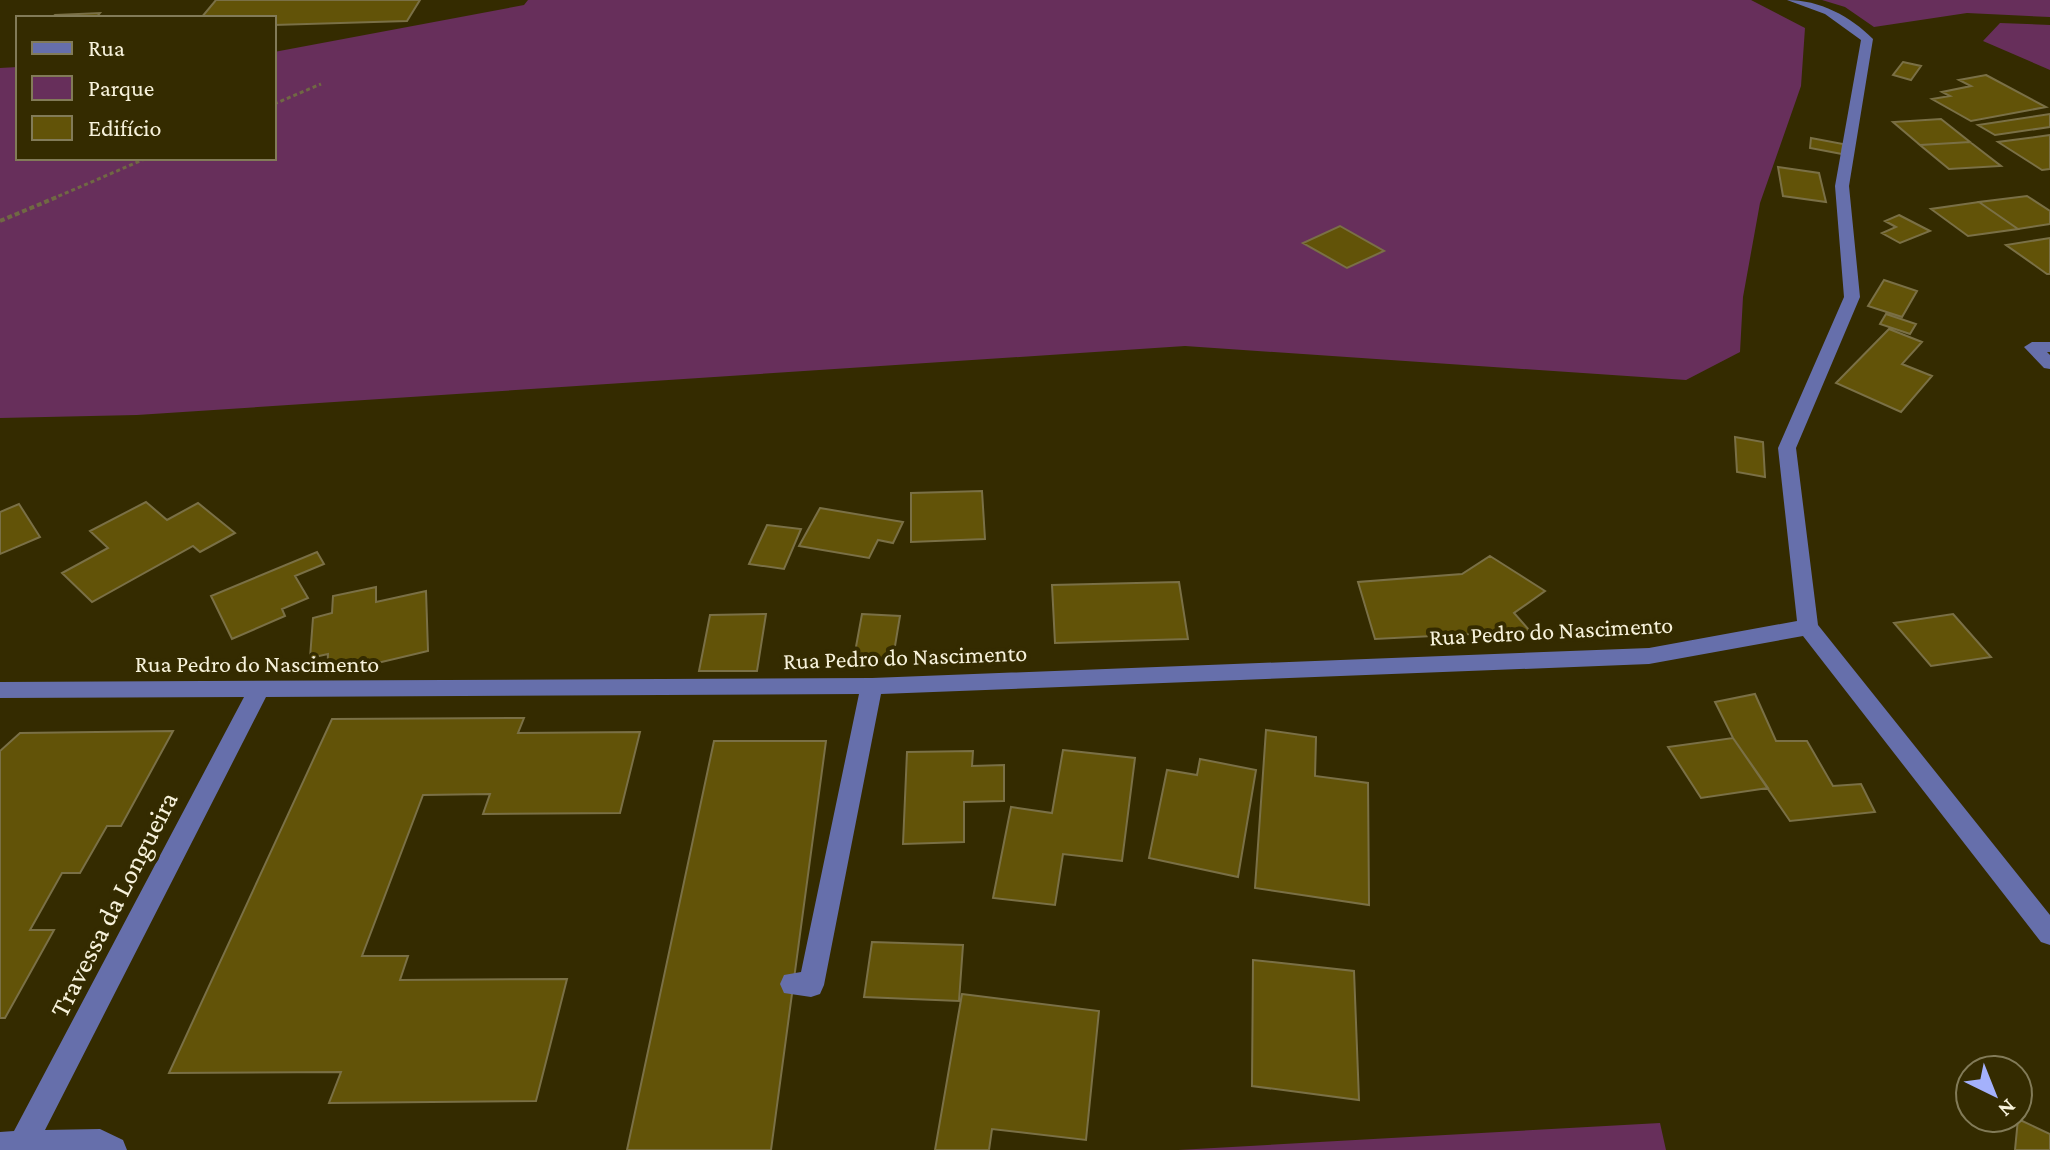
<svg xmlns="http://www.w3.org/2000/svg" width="2050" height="1150" viewBox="0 0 2050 1150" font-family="'Crimson Pro',serif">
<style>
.green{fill:#672f5b}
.building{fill:#625308;stroke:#7a7046;stroke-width:2}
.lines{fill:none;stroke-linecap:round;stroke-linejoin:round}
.path-far1{stroke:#706843;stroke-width:3;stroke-dasharray:4 3;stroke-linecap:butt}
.path{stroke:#706843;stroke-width:4;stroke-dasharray:5 3;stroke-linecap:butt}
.minor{fill:#666fab;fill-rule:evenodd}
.labels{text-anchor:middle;stroke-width:8;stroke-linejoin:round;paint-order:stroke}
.street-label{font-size:24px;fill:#f7f2db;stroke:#342b00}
.near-street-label{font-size:28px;fill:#f7f2db;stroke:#342b00}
</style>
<rect width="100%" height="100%" fill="#342b00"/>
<path class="green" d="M528 0H1751L1805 28 1801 86 1760 203 1743 297 1740 352 1686 380 1185 346 137 415 0 418V68L18 67V158H274V52L524 5Z
M1822 0H2050V17L1967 13 1874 27 1845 7Z
M2000 23 2050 25V70L1983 41Z
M1660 1123 1666 1150H1178Z"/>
<path class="building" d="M216 0H420L407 21 274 25V18H201Z
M100 13 96 18H51L55 15Z
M1903 62 1921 66 1911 80 1893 75Z
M1986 75 2046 107 1971 121 1932 99 1950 96 1942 92 1971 86 1959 80Z
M2050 114V127L1995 135 1978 125Z
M1941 119 1970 142 1920 145 1893 122Z
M2050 135V169L2042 170 1998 142Z
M1811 138 1843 144 1842 154 1810 148Z
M1970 142 2001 166 1949 169 1920 145Z
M1778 167 1819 173 1826 202 1783 196Z
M2027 196 2050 211V224L2018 229 1979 202Z
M1979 202 2018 229 1968 236 1931 209Z
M1899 215 1930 231 1900 243 1882 233 1896 227 1885 221Z
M1340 226 1384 251 1347 268 1303 243Z
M2050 238V274H2047L2006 245Z
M1884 280 1917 291 1902 317 1868 306Z
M1886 314 1916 324 1910 334 1880 324Z
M1889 329 1922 342 1902 364 1932 376 1901 412 1836 383Z
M1735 437 1763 442 1765 477 1737 472Z
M982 491 985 539 911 542V493Z
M146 502 167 520 198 503 235 533 200 552 193 546 92 602 62 573 108 548 90 531Z
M19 504 40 537 0 554V512Z
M820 508 903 522 893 543 878 540 869 558 799 546Z
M767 525 801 529 784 569 749 564Z
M317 552 324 564 295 576 308 598 282 609 285 616 232 639 211 596Z
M1490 556 1545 591 1514 613 1530 631 1375 639 1358 582 1462 574Z
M1179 582 1188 639 1055 643 1052 585Z
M376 587V602L426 591 428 651 327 675 328 654 310 658 313 618 332 613 333 596Z
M766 614 757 671H699L710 615Z
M862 614 900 616 892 664 853 663Z
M1953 614 1991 657 1931 666 1894 623Z
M1755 694 1776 741H1807L1833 786 1861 784 1875 812 1790 821 1733 738 1715 702Z
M524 718 518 733 640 732 620 813 483 814 490 794 423 795 362 956H408L400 980 567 979 536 1101 329 1103 341 1072 169 1073 332 719Z
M1266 730 1316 737 1315 776 1368 783 1369 905 1255 888Z
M173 731 121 826H107L80 873H62L30 930H54L5 1018H0V751L20 733Z
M1733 738 1768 788 1701 798 1668 747Z
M714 741H826L771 1150H627Z
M1063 750 1135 758 1122 861 1063 854 1055 905 993 898 1011 807 1052 813Z
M973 751 972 766 1004 765V801L964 802V842L903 844 907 752Z
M1200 759 1256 770 1238 877 1149 858 1167 770 1197 775Z
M872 942 963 945 959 1001 864 997Z
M1253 960 1354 971 1359 1100 1252 1086Z
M962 994 1099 1011 1086 1140 992 1129 989 1150H935Z
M2018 1119 2050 1134V1150H2015Z"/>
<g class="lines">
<path class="path-far1" d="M274 104 321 84
M52 199 147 158"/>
<path class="path" d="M0 221 57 197"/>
<path class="minor" d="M1787 0C1820 0 1850 16 1873 39L1849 186 1860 297 1796 448 1818 625 2050 915V945L2041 942 1803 636 1649 664 881 694 824 985 820 994 811 997 784 993 780 984 784 975 801 972 859 694 266 697 45 1130 100 1129 123 1140 127 1150H0V1132L14 1131 244 697 0 698V682L872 678 1649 648 1797 621 1778 448 1844 297 1835 186 1861 40 1825 14Z
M2050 342V352H2047L2050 355V369L2044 368 2024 347 2032 342Z"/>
</g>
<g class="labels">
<g class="street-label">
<text transform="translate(1551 631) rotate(-3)" y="8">Rua Pedro do Nascimento</text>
<text transform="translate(905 657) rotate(-2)" y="8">Rua Pedro do Nascimento</text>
<text x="257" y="672">Rua Pedro do Nascimento</text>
</g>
<g class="near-street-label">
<text transform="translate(113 904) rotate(-63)" y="10">Travessa da Longueira</text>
</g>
</g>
<rect x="16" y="16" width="260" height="144" fill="#342b00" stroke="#827b58" stroke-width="2"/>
<rect x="32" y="42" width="40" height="12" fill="#666fab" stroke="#827b58" stroke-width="2"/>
<text x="88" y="56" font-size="24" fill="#f7f2db">Rua</text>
<rect x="32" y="76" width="40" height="24" fill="#672f5b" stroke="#827b58" stroke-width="2"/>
<text x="88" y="96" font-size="24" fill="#f7f2db">Parque</text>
<rect x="32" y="116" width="40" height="24" fill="#625308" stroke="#827b58" stroke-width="2"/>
<text x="88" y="136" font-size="24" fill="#f7f2db">Edifício</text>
<g transform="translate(1994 1094) rotate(137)"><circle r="38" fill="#342b00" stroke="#827b58" stroke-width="2"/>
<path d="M0-6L14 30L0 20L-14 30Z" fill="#a4b1fc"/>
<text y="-12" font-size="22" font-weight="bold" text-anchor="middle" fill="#f7f2db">N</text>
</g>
</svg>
